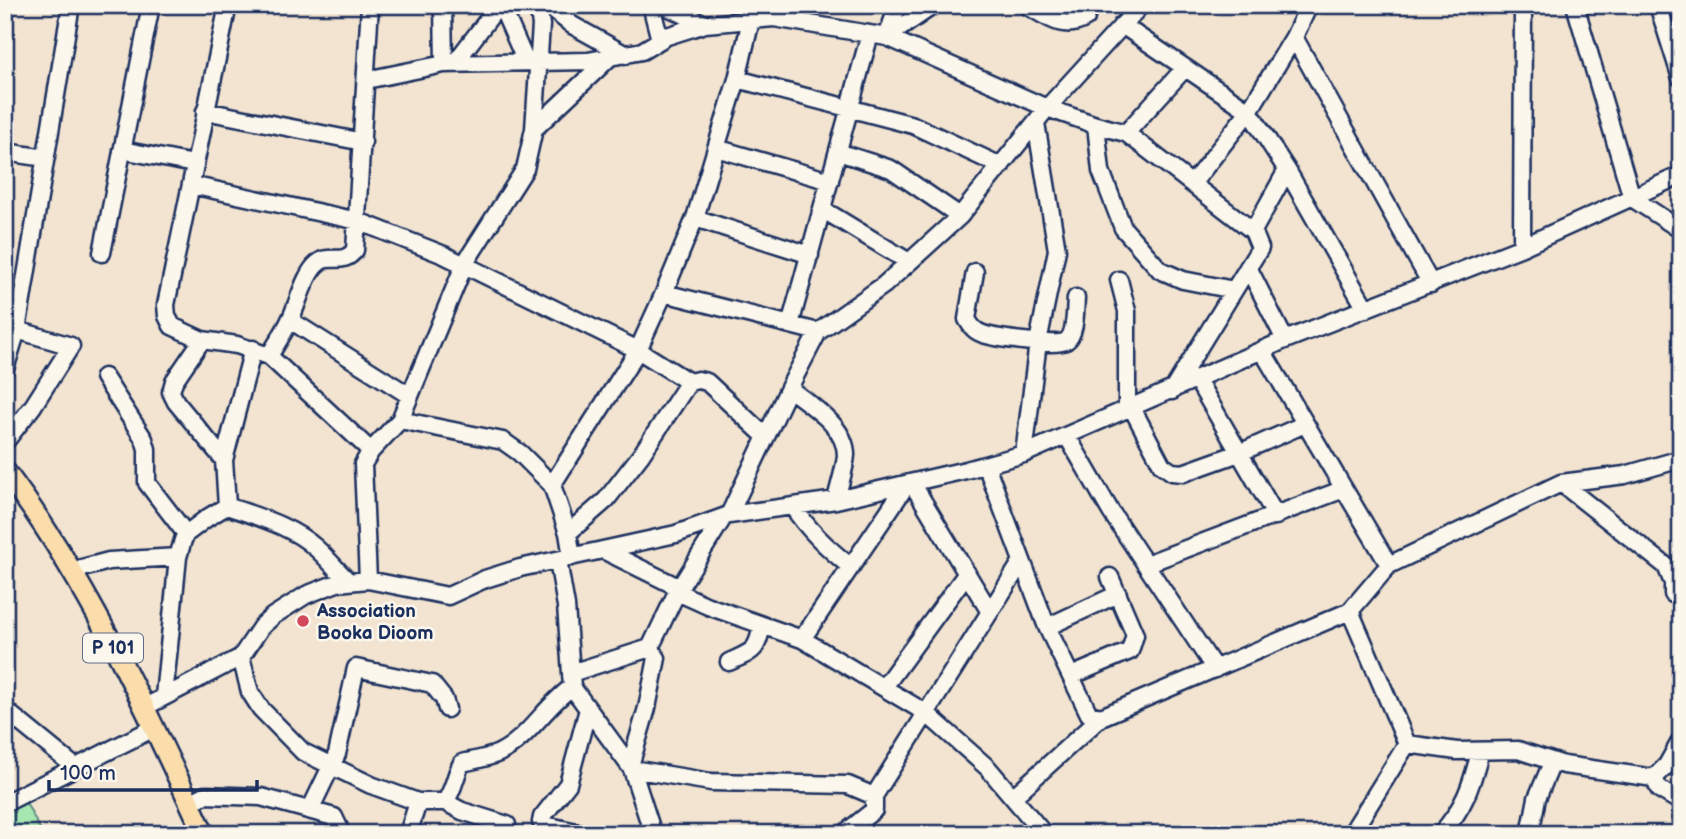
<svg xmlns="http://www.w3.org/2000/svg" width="1686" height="839" viewBox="0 0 1686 839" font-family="'Balsamiq Sans',sans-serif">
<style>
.green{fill:#a6e7b0;stroke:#608b87;stroke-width:2}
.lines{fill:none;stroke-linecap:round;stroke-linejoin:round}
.minor-casing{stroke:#1b2f5e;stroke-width:21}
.major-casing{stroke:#1b2f5e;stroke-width:24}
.minor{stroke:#fbf7ec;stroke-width:16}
.major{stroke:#faddab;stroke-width:19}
.poi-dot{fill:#d1495b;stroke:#fbf7ec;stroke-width:2.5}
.labels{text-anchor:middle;stroke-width:5;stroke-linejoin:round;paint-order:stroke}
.shield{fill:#fbf7ec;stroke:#5e6b89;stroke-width:2}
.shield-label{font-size:18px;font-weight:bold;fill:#1b2f5e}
.poi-label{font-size:19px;font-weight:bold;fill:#1b2f5e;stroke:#fbf7ec;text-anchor:start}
</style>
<rect width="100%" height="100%" fill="#f2e4d0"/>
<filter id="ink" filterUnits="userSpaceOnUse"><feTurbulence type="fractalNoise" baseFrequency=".0143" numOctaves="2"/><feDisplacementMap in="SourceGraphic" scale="14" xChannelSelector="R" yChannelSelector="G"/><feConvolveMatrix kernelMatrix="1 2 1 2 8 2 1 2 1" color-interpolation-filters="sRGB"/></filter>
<g filter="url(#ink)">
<path class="green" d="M25 801 43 834H5V812Z"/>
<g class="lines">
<defs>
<path id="minor" d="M228 5 166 305 167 316 172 326 202 340 237 345 269 356 371 451
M443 5 444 64
M501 5 526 62
M547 5 572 25 626 55
M651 5 660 40
M663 5 705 24 774 18 887 37 934 5
M898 5 887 37 1047 108 1096 125 1126 133 1253 231 1260 248 1172 391
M1026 5C1046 16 1064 32 1086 18L1088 5
M1309 5 1294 37 1249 111 1287 170 1366 309
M1575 5 1632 198 1681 230
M1658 5 1681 78
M1122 25 1249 111 1192 184
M1294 37 1431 284
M454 64 499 5
M737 79 913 125 1001 166
M366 80 444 64 588 61 642 51 667 36 705 24
M205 111 363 142
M1096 125 1101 171 1123 228 1160 270 1183 280 1234 290
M534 129 608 59
M1126 133 1185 68
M716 148 830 181
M122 150 194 164
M5 152 46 158
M838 152 891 169 960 216
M191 185 358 221 444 255 638 350 689 382 698 380 707 382 766 437
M822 209 909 262
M695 218 810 255
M1253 231 1287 170
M1522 247 1523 5
M102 253 151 5
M1248 267 1285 340
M975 272 967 319C971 326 974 331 983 334 995 338 1056 347 1066 341 1076 335 1075 309 1076 298
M1119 280 1127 311V410
M664 293 818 332
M5 317 17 330 71 346 33 406 5 442
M290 320 410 396
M790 325 870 34
M202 340 174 381 171 392 176 402 224 460 227 506
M1263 352 1389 565
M269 356C277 343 285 331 291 318 298 303 305 274 317 264 329 252 342 267 355 250L370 5
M5 369 17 330 71 5
M104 377 144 439 147 449V483L186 534
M1197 380 1276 516
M789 388C809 405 846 425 846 455 845 469 839 486 836 500
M1132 408 1162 465 1172 472 1183 473 1239 453 1305 424
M400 420 503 441 520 453 552 485 568 533 572 557
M1067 436 1111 512 1215 669
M1024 454 1038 342 1057 250 1036 123
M224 460 253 349
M986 465 1047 627 1089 714 1101 717
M912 483 990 612
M1561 483 1666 566 1673 583V594
M907 484 802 639 926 713 988 768 1044 834
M552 485 638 350 664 293 695 218 737 79 751 20
M793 507C809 531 828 549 851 567
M729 515 789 388 818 332 884 285 960 216 1047 108 1141 5
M568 533 606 500 641 455 689 382
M603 550 680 588
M558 561 566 606 572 687 632 769 653 834
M1146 564 1344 489
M71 571 109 561 178 557
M368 580 363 464 371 451 400 420 465 263 525 169 534 129 541 25 538 5
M677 592 708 606 802 639
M1350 611 1407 744
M1047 627 1118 594
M241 657 250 692 261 709 303 752 371 785 418 802H445L462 811 507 825 508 834
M729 662C753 651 757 652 762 625
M571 673 650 648 677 592 723 518
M1071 676 1130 651 1135 635 1110 577
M884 687 967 573
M164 696 178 557 183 540 186 534 207 518 227 506C258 517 292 526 316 548 327 558 337 570 347 580
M145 707 241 657 261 627 273 616 306 595 337 583 368 580 448 596 485 579 520 568 676 534 729 515 836 500 966 470 1024 454 1285 340 1522 247 1681 175
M5 710 75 767
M1407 744 1457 751 1518 750 1564 765 1654 778
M630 766 647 708 657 658 650 648
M632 769 711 782 848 785 874 796V810L844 834
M1654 778 1667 765 1681 740
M1654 778 1659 789 1681 802
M874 796 1022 561
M1013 797 1101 717 1350 611 1389 565 1561 483 1625 475 1681 459
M445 802C455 788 455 774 462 763 475 760 488 758 499 753 528 739 546 705 572 687
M5 803 154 728
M190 803 205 795 261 797 334 817 342 834
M310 810 337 754 356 668 432 684 444 699 447 709
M408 834 418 802
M585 834 545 825 541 822 542 817 568 784 588 709
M1351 834 1407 744
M1441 834C1465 806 1471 787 1480 752
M1530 834 1537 798 1552 763"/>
<path id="major" d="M5 471C87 579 147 711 204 834"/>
</defs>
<use href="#minor" class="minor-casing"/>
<use href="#major" class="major-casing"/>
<use href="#minor" class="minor"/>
<use href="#major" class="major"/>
</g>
</g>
<circle class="poi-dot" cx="303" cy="621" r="7"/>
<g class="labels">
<rect class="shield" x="83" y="633.5" width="60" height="29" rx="5"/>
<g class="shield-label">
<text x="113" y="654">P 101</text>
</g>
<g class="poi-label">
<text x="317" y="617">Association<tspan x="317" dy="22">Booka Dioom</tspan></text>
</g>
</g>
<rect width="1686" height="839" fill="none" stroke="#fbf7ec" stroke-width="28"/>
<rect x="14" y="14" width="1658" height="811" fill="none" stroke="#1b2f5e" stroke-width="2.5" filter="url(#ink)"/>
<path d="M49 780v10h208v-10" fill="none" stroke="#1b2f5e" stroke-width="3.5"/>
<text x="60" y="780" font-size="21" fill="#1b2f5e" stroke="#fbf7ec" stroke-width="5" paint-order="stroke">100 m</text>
</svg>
